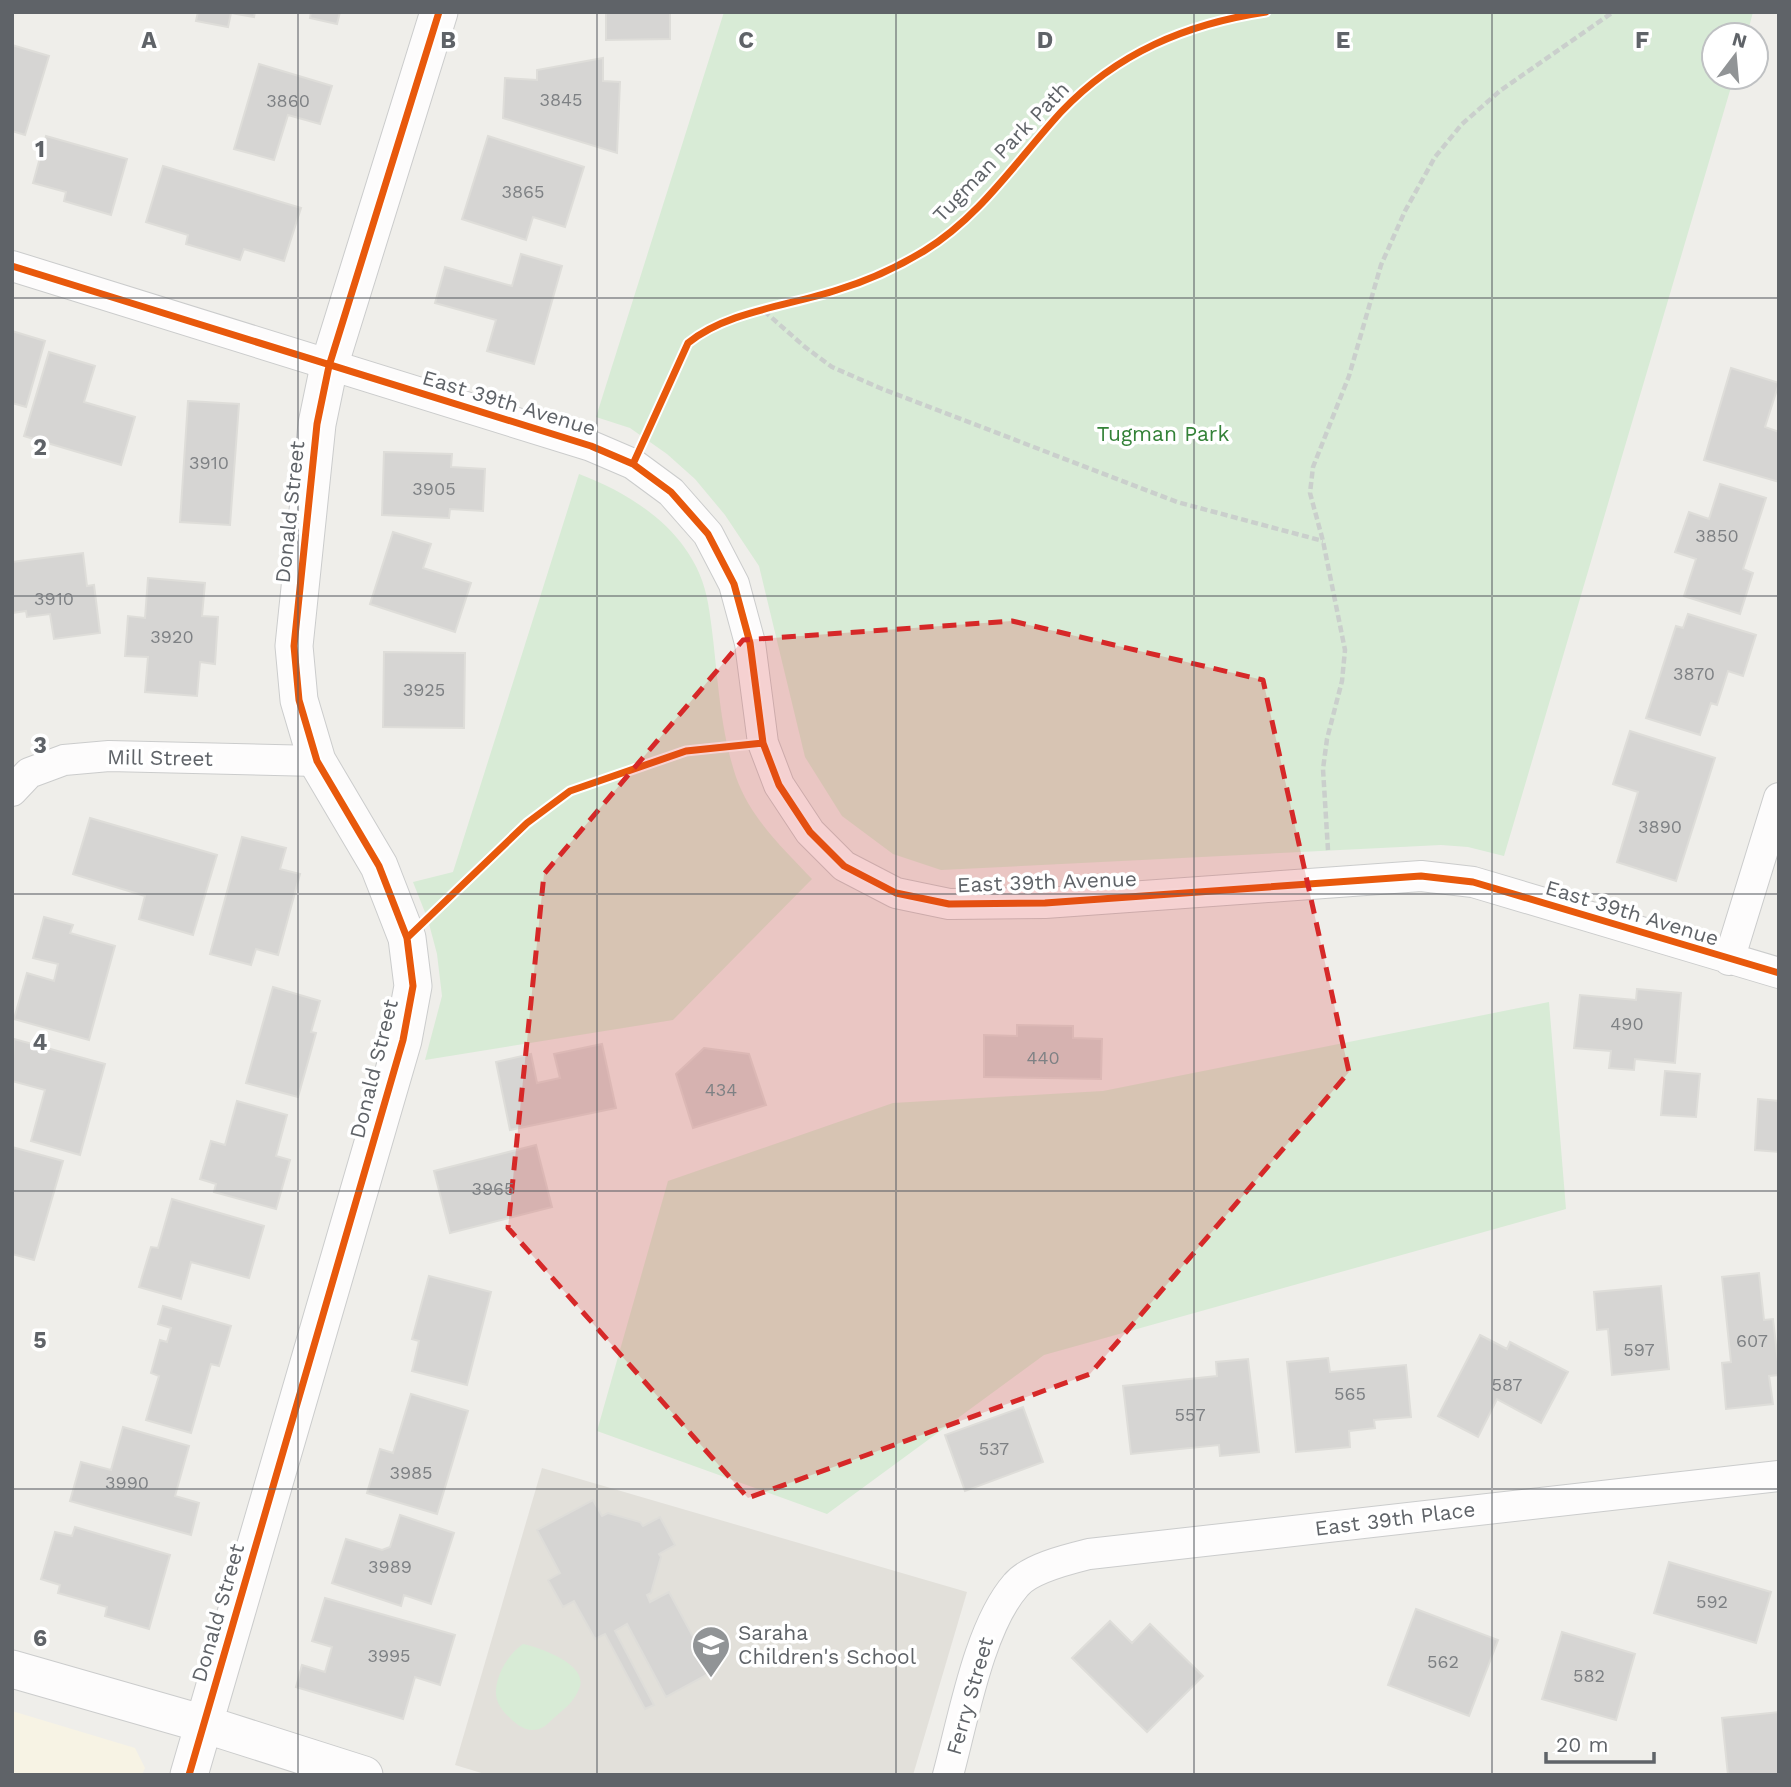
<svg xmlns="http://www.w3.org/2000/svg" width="1791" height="1787" viewBox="0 0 1791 1787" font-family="'Work Sans',sans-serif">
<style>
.commercial{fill:#f7f3e4}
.education{fill:#e2e0da}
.green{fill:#d8ebd6}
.building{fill:#d6d5d3;stroke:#deddd9;stroke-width:2}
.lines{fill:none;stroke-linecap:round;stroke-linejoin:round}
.minor-casing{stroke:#cbcccc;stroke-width:32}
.tertiary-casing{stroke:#cbcccc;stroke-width:39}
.path{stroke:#cacfcc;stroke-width:4.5;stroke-dasharray:7 3.5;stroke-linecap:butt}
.minor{stroke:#fdfcfc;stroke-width:30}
.tertiary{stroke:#fdfcfc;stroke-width:37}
.cycleway-casing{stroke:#fff;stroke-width:11}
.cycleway{stroke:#e8590c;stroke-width:7}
.marked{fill:#d62828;fill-opacity:0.2;stroke:#d62828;stroke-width:5;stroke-dasharray:14 9;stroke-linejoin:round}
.grid{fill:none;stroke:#5f6368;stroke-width:2;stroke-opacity:0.55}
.labels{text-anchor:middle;stroke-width:7;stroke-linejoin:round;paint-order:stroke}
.number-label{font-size:18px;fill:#7e8184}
.street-label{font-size:21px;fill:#5f6368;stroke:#fff}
.park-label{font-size:21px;fill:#348238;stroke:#fff}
.poi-label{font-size:21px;fill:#5f6368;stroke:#fff;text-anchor:start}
.grid-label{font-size:23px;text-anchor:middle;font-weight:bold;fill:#5f6368;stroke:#fff;stroke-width:7;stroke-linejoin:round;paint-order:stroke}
</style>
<rect width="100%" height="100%" fill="#efeeea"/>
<path class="commercial" d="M12 1711 135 1748 145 1768 142 1775H12Z"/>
<path class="education" d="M542 1468 967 1592 913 1775H488L455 1765Z"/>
<path class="green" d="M724 12H1753L1747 35H1714V77H1734L1504 856 1468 847 1441 845 941 870 893 854 842 816 805 757 759 566 725 515 695 479 667 454 630 428 596 417Z
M579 474C638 496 697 537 708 603 718 661 717 720 736 777 751 819 782 847 812 879L673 1020 425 1060 442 996 437 954 428 920 413 882 453 872Z
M1549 1002 1566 1209 1044 1355 827 1514 597 1431 668 1181 893 1103 1103 1091Z
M523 1644C541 1648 590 1665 579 1689 574 1702 564 1709 555 1717 547 1724 543 1730 532 1730 522 1729 515 1723 509 1717 500 1709 495 1700 496 1689 498 1671 509 1654 523 1644Z"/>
<path class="building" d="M198 12H255L254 17 231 13 228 27 196 21Z
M311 12H340L337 24 310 18Z
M606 12H670V39L606 40Z
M12 45 49 56 25 135 12 131Z
M603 58V81L620 82 617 153 503 118 505 78 537 80V70Z
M259 64 332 86 320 124 288 115 274 160 234 149Z
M46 136 127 159 111 215 64 201 66 192 33 183Z
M488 136 584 167 565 227 533 217 526 240 462 219Z
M163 166 301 208 284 261 244 249 240 260 186 244 188 235 146 222Z
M521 254 562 266 534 364 487 351 496 320 435 303 445 267 512 286Z
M12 331 45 341 26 407 12 403Z
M49 352 95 366 84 402 135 417 121 465 24 436Z
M1731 368 1779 383 1765 427 1779 432V482L1704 460Z
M188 401 239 404 230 525 180 522Z
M384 452 452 454 451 467 485 469 483 511 450 509 449 518 382 515Z
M1720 484 1766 498 1743 569 1753 573 1740 614 1684 596 1696 559 1675 552 1689 512 1709 519Z
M393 532 431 544 423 568 471 583 455 632 370 604Z
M83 553 87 586 94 585 100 633 54 639 50 614 27 617 26 611 12 613V562Z
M148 578 205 583 202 616 218 617 215 664 200 662 197 696 145 692 148 657 125 656 128 616 145 618Z
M1688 614 1756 635 1743 676 1728 671 1717 705 1711 703 1700 735 1646 718 1676 626 1683 628Z
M384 652 465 653 464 728 383 727Z
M1630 731 1715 758 1676 881 1617 862 1638 792 1613 784Z
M90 818 217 855 193 935 139 919 145 896 73 874Z
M242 837 286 848 280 869 300 874 278 955 256 949 251 965 210 954Z
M44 917 73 925 70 933 115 946 89 1040 14 1019 27 973 54 981 58 964 33 958Z
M273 987 320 1001 311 1032 316 1033 298 1097 246 1083Z
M1637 989 1681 993 1675 1063 1635 1059 1634 1070 1609 1068 1611 1051 1574 1048 1580 995 1636 1000Z
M1017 1025 1073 1026V1038L1102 1039 1101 1079 984 1077V1035L1017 1036Z
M14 1039 105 1064 80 1155 31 1141 45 1090 12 1081Z
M602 1044 616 1108 510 1130 496 1062 531 1054 537 1083 560 1078 554 1054Z
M704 1048 749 1054 766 1105 693 1128 676 1074Z
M1665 1071 1700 1074 1696 1117 1661 1115Z
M1758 1099 1779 1101V1152L1755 1150Z
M237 1101 287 1115 276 1156 290 1160 276 1209 214 1192 216 1184 200 1179 211 1141 225 1145Z
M536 1145 552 1207 450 1233 434 1171Z
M12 1147 63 1161 34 1260 12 1254Z
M172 1199 264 1226 249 1278 191 1262 181 1299 139 1287 151 1247 158 1248Z
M1759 1273 1764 1320 1773 1319 1779 1371V1375L1769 1376 1773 1404 1726 1409 1722 1363 1731 1362 1722 1277Z
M429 1276 491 1292 467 1385 412 1371 419 1341 412 1339Z
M1661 1286 1669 1369 1612 1375 1608 1329 1597 1330 1594 1292Z
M163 1306 231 1326 219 1366 211 1364 191 1433 146 1420 159 1376 151 1373 160 1340 167 1342 171 1328 158 1324Z
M1480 1335 1507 1349 1510 1342 1568 1372 1541 1423 1497 1399 1478 1437 1438 1416Z
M1328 1358 1330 1372 1406 1365 1411 1417 1374 1420 1375 1428 1349 1431 1350 1447 1296 1452 1287 1362Z
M1248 1359 1259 1452 1220 1456 1219 1445 1131 1454 1123 1386 1217 1376 1216 1362Z
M411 1394 468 1411 437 1514 367 1493 380 1449 393 1453Z
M1023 1407 1043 1462 965 1491 945 1435Z
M123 1427 189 1446 175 1496 199 1503 191 1535 70 1501 81 1462 111 1470Z
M593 1500 602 1516 608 1513 640 1522 643 1526 660 1517 675 1545 659 1554 661 1557 651 1593 647 1595 650 1602 669 1592 712 1672 666 1697 627 1624 615 1631 654 1705 645 1709 605 1634 595 1639 574 1601 563 1607 548 1580 560 1573 537 1530Z
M400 1515 454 1533 431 1604 404 1595 401 1606 332 1583 346 1539 382 1550 390 1547Z
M75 1527 170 1555 149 1629 105 1616 107 1607 58 1593 60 1585 41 1579 55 1532 72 1536Z
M1669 1562 1771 1592 1756 1643 1654 1613Z
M325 1598 455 1635 440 1685 415 1677 403 1719 296 1687 302 1665 325 1672 332 1647 312 1641Z
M1416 1609 1498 1640 1469 1716 1388 1685Z
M1110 1621 1132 1643 1150 1624 1203 1676 1147 1732 1072 1658Z
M1562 1632 1635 1654 1616 1720 1542 1699Z
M1779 1712V1775H1728L1722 1718Z"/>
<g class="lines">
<defs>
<path id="minor" d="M12 266 591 446 633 464 671 492 708 534 734 584 750 643 763 743 779 785 810 832 844 866 896 893 949 904 1045 903 1421 876 1473 882 1779 973
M12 791 29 773 64 760 109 756 317 761
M1729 960 1779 798
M948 1775C963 1720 979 1627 1016 1585 1030 1568 1069 1559 1089 1554L1779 1476"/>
<path id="tertiary" d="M12 1669 204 1724 364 1775
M189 1775 403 1040 413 986 407 938 379 866 317 761 299 700 294 646 317 424 329 366 439 12"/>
</defs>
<use href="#minor" class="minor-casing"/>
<use href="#tertiary" class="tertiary-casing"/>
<path class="path" d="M764 311 805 347 832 367 880 388 1177 502 1323 541
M1328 850 1323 769 1327 739 1342 681 1345 650 1323 541 1310 493 1313 467 1349 376 1381 265 1405 211 1435 157 1462 124 1501 90 1613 12"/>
<use href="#minor" class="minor"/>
<use href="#tertiary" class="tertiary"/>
<defs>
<path id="cycleway" d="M12 266 591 446 633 464 671 492 708 534 734 584 750 643 763 743 779 785 810 832 844 866 896 893 949 904 1045 903 1421 876 1473 882 1779 973
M633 464 688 343C727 311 789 306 837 290 867 281 896 268 924 251 980 217 1017 160 1061 112 1117 53 1186 24 1266 12
M407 938 527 823 570 791 686 751 763 743
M189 1775 403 1040 413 986 407 938 379 866 317 761 299 700 294 646 317 424 329 366 439 12"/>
</defs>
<use href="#cycleway" class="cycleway-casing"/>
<use href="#cycleway" class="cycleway"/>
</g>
<path class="marked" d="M1012 621 1263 680 1349 1072 1090 1374 748 1498 508 1228 544 874 743 640Z"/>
<path class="grid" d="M298 12V1775M597 12V1775M896 12V1775M1194 12V1775M1492 12V1775M12 298H1779M12 596H1779M12 894H1779M12 1191H1779M12 1489H1779"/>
<defs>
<symbol id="school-pin" viewBox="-11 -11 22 30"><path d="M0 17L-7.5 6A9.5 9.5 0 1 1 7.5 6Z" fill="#919496" stroke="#fff"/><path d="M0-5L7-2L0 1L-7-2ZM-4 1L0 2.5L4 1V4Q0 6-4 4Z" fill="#fff"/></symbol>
</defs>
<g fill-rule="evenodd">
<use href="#school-pin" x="689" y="1623" width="44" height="60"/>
</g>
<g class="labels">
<g class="number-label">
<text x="561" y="106">3845</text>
<text x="288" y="107">3860</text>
<text x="523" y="198">3865</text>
<text x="209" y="469">3910</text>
<text x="434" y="495">3905</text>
<text x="1717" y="542">3850</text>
<text x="54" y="605">3910</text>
<text x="172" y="643">3920</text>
<text x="1694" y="680">3870</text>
<text x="424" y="696">3925</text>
<text x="1660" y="833">3890</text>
<text x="1627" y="1030">490</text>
<text x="1043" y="1064">440</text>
<text x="721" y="1096">434</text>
<text x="493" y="1195">3965</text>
<text x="1752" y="1347">607</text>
<text x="1639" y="1356">597</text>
<text x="1507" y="1391">587</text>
<text x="1350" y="1400">565</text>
<text x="1190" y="1421">557</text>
<text x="994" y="1455">537</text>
<text x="411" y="1479">3985</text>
<text x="127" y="1489">3990</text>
<text x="390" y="1573">3989</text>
<text x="1712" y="1608">592</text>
<text x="389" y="1662">3995</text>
<text x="1443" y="1668">562</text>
<text x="1589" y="1682">582</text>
</g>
<g class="street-label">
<text transform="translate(1001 152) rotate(-46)" y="7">Tugman Park Path</text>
<text transform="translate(509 403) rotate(17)" y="7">East 39th Avenue</text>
<text transform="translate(290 512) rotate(-84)" y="7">Donald Street</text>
<text transform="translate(160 758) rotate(1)" y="7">Mill Street</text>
<text transform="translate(1047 882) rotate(-2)" y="7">East 39th Avenue</text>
<text transform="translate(1632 913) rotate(17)" y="7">East 39th Avenue</text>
<text transform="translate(374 1069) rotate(-76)" y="7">Donald Street</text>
<text transform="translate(1395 1519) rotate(-7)" y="7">East 39th Place</text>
<text transform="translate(218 1613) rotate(-74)" y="7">Donald Street</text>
<text transform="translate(970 1696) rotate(-74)" y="7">Ferry Street</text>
</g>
<g class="park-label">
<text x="1163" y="441">Tugman Park</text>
</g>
<g class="poi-label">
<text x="738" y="1640">Saraha<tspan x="738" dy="24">Children's School</tspan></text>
</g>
</g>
<g class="grid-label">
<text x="149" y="48">A</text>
<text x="448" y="48">B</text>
<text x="746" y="48">C</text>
<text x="1045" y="48">D</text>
<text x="1343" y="48">E</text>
<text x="1642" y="48">F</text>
<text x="40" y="157">1</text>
<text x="40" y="455">2</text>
<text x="40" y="753">3</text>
<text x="40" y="1050">4</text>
<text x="40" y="1348">5</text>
<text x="40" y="1646">6</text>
</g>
<rect width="1791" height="1787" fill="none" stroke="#5f6368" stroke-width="28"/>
<g transform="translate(1735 56) rotate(16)"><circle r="33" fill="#ffffff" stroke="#bfc1c3" stroke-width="2"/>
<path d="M0-5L12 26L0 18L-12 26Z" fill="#919496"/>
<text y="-10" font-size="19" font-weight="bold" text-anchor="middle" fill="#5f6368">N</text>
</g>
<path d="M1546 1752v10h108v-10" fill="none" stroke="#5f6368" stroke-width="3.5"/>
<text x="1556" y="1752" font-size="21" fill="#5f6368" stroke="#ffffff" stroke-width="5" paint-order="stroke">20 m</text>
</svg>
